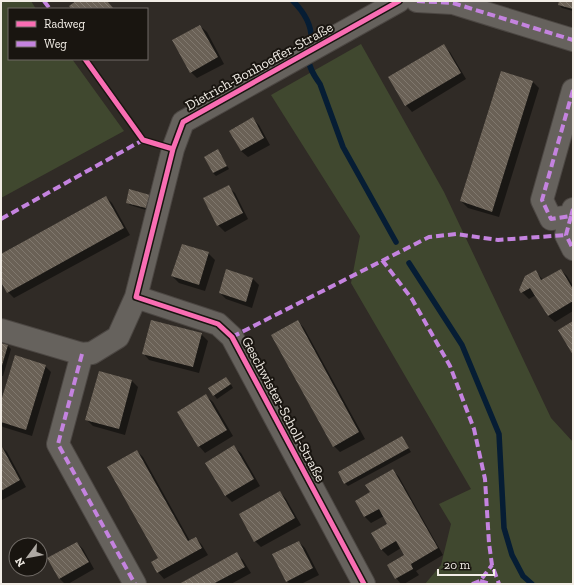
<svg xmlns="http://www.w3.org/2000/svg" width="574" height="585" viewBox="0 0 574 585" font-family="'Zilla Slab',serif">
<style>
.grass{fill:#40482f}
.shadow{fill:#0007}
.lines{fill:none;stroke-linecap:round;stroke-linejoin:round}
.stream{stroke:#061d34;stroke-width:5.5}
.building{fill:url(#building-back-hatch)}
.minor-casing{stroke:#4c4743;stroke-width:24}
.minor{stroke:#66625d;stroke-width:22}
.quiet{stroke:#c483df;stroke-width:4;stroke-dasharray:8 4;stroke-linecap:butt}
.cycleway-casing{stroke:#191510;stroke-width:8}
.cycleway{stroke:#f96db3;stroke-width:5}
.labels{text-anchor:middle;stroke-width:4;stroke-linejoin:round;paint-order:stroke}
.street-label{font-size:14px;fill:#f2ede6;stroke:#191510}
</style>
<defs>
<pattern id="building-back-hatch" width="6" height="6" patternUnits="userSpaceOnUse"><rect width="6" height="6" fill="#6a6156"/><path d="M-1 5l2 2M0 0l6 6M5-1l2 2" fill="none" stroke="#80786e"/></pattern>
</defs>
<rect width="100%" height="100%" fill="#302b26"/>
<path class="grass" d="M1 1H31L36 9H9V59H72L124 131 1 198Z
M361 44 444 192 551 418 573 442V584H425L441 565 451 524 439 504 471 489 351 283 360 236 271 95Z"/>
<path class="shadow" d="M560 1H573V11L562 8 559 5Z
M200 26 207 32 224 64 197 78 191 72Z
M443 46 450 52 466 79 412 112 406 105Z
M533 82 539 88 499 217 468 208 461 201Z
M252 118 259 125 270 145 248 157 241 151 230 131Z
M218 151 229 169 216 176 213 173Z
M228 187 235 193 248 219 225 232 218 225Z
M149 196 152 199 149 211 130 205 127 202Z
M106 197 112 203 130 235 14 298 8 292 1 280V255Z
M208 253 215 260 205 291 179 283 172 276Z
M561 270 567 276 573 286V311L555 322 548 316 536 295 529 299 522 292 536 272 543 280Z
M253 279 259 285 252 308 226 299 220 293Z
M298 321 304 328 365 439 340 452 334 446Z
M201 334 208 341 199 373 149 360 143 353Z
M1 344 8 346 11 349 3 376H1Z
M45 366 51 372 32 436 3 427 1 425V404Z
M100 372 132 381 138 387 125 435 93 426 86 419Z
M229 381 233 388 217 399 209 388Z
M206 396 213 402 233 436 205 453 199 446Z
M402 438 411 452 348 486 345 483 339 472Z
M1 446 7 452 26 487 2 500 1 499Z
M234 447 241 453 260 486 232 502 226 496 207 463Z
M137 451 143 457 190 541 196 538 202 545 208 555 164 579 158 572 159 559Z
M393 470 399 477 443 555 416 571 419 575 404 584H401L396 578 405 555 401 548 388 556 382 550 389 525 384 516 371 523 365 517 356 501 371 493Z
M280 492 286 499 301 525 261 547 255 541Z
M299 542 305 548 319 575 301 584H290L287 581Z
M77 543 83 549 94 569 68 584H65L60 579 48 559Z
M237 554 243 560 251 573 231 584H181Z"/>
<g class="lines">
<path class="stream" d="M293 1C304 12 313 27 311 43
M309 58C308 67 315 77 320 84L343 147 396 242
M409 263 462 345 499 434 504 528 512 555 523 576 532 584"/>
</g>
<path class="building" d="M76 1H107L114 9H71L69 6Z
M559 1H573V9L558 5Z
M200 25 218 57 190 73 172 40Z
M444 44 461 73 405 106 388 77Z
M501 71 533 81 492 212 460 201Z
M253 117 264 138 241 151 229 131Z
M218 149 227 166 213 173 204 157Z
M229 185 243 213 217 226 203 198Z
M129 189 150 195 146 208 126 203Z
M106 196 124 228 7 293 1 282V254Z
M182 244 209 252 199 285 171 276Z
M226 269 253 278 246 302 219 293Z
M561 269 573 289V301L548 316 530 288 521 293 519 290 525 276 536 270 541 280Z
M151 320 202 333 193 367 142 354Z
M298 320 359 432 333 447 271 335Z
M573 321V355L558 330Z
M1 343 8 345 1 369Z
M15 355 46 365 26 430 1 422V401Z
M99 371 132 380 119 429 85 420Z
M226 377 231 384 213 396 208 388Z
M206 394 227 430 198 447 177 412Z
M402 436 409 448 344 484 338 472Z
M1 445 20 480 1 491Z
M234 445 254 479 225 496 205 463Z
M137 450 188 541 196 537 202 548 157 573 151 562 158 558 107 467Z
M393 469 438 548 411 564 413 569 395 579 387 565 404 555 396 541 381 550 371 533 387 524 379 509 364 517 355 501 370 492 365 485Z
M280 491 295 518 254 542 239 514Z
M299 541 313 568 286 582 272 554Z
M77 542 89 562 59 579 47 558Z
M237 552 245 567 213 584H179Z"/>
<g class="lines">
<defs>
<path id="minor" d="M417 1 453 3 573 40
M573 90 542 200 551 219 571 216 573 209
M571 216 566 235 573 249
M136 297 218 324 232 337 364 584
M1 330 82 354 92 353 118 337 136 297 173 149 183 122 399 1
M82 354 58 444 135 584"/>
</defs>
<use href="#minor" class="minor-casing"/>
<use href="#minor" class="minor"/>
<path class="quiet" d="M44 1 50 9
M417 1 453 3 573 40
M573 90 542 200 551 219 571 216 573 209
M571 216 566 235 573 249
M1 219 143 140
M382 260 412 299 450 366 474 429 485 479 489 543 492 565 499 584
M232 337 429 237 456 234 498 240 566 235
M82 354 58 444 135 584
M480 581 491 584
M472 584 480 581 492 565"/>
<defs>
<path id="cycleway" d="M85 59 143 140 173 149
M364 584 232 337 218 324 136 297 173 149 183 122 399 1"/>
</defs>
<use href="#cycleway" class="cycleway-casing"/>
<use href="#cycleway" class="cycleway"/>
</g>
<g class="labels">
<g class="street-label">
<text transform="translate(259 66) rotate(-29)" y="5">Dietrich-Bonhoeffer-Straße</text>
<text transform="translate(284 409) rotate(62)" y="5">Geschwister-Scholl-Straße</text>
</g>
</g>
<rect width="574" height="585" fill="none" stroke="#f2ede6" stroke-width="4"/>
<rect x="8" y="8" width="140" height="52" fill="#191510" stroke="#706b66"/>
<rect x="16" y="21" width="20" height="6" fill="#f96db3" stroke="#706b66"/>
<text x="44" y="28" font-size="12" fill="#f2ede6">Radweg</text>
<rect x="16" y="41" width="20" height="6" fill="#c483df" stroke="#706b66"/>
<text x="44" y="48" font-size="12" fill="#f2ede6">Weg</text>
<g transform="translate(28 557) rotate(238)"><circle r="19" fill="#191510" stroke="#706b66"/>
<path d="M0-3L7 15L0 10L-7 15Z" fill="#aea9a3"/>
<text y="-6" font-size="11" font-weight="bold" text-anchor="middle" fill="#f2ede6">N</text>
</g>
<path d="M438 569v6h56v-6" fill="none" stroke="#f2ede6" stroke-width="2"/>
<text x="444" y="569" font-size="12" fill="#f2ede6" stroke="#191510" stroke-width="3" paint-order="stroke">20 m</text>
</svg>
